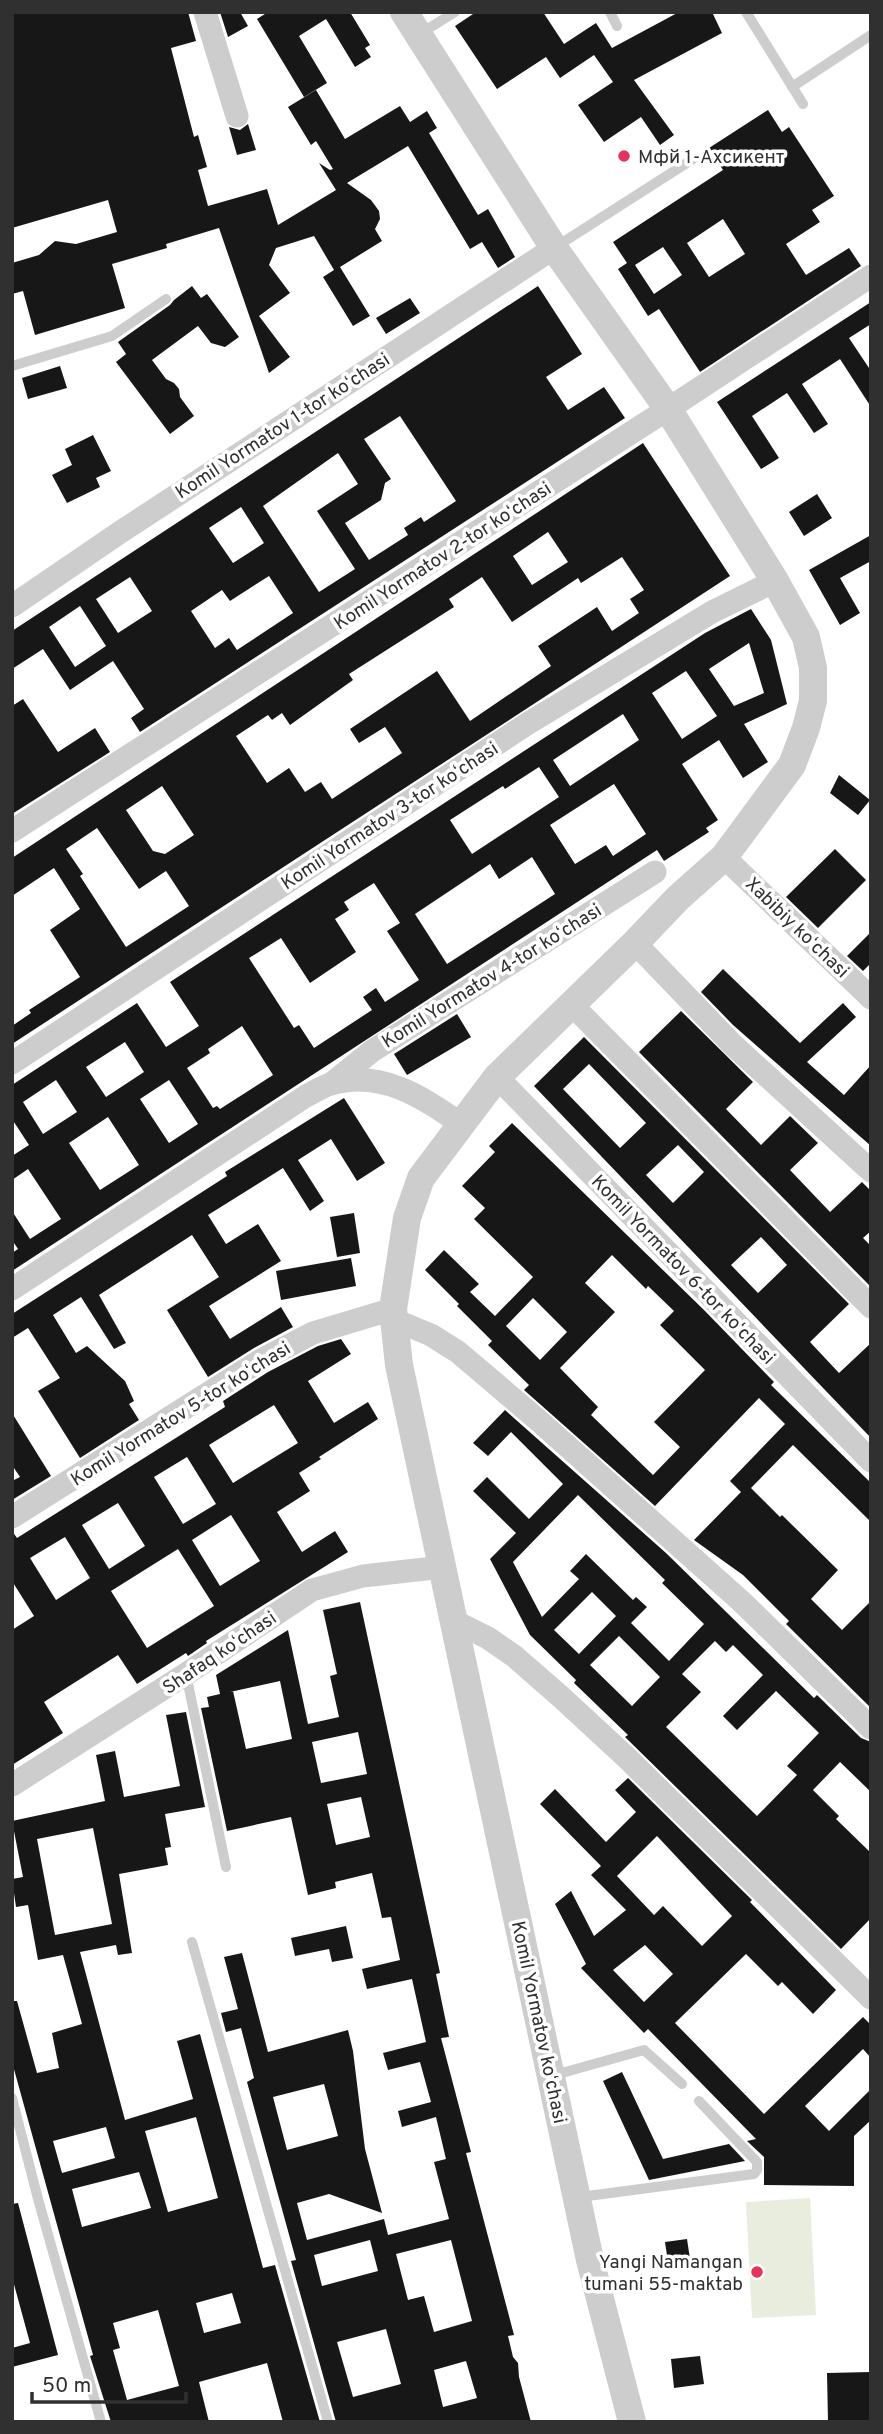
<svg xmlns="http://www.w3.org/2000/svg" width="883" height="2434" viewBox="0 0 883 2434" font-family="Overpass,sans-serif">
<style>
.green{fill:#e9edde}
.building{fill:#171717;fill-rule:evenodd}
.lines{fill:none;stroke-linecap:round;stroke-linejoin:round}
.service{stroke:#cdcdcd;stroke-width:10}
.minor{stroke:#cdcdcd;stroke-width:23}
.tertiary{stroke:#cdcdcd;stroke-width:28}
.poi-dot{fill:#e6335e;stroke:#fff;stroke-width:2.5}
.labels{text-anchor:middle;stroke-width:7;stroke-linejoin:round;paint-order:stroke}
.poi-label{font-size:19px;fill:#303030;stroke:#fff;text-anchor:start}
.street-label{font-size:19px;fill:#303030;stroke:#fff}
</style>
<rect width="100%" height="100%" fill="#fff"/>
<path class="green" d="M810 2198 816 2315 752 2318 746 2202Z"/>
<path class="building" d="M12 12H188L196 41 171 48 194 137 198 135 207 167 198 170 208 206 267 189 278 225 336 190 319 163 330 170 333 169 316 141 311 145 288 107 316 90 345 139 400 106 410 122 427 111 437 128 429 133 478 215 488 209 515 257 498 268 482 242 470 249 408 146 347 183 371 200 379 211 380 219 375 229 382 241 340 267 370 316 353 326 323 277 334 270 314 236 276 248 269 265 290 293 259 316 290 357 269 373 219 228 166 244 167 248 112 264 125 308 35 335 23 291 12 294V263L39 255 55 241 76 244 117 232 108 200 12 228Z
M220 12H240L248 26 228 37Z
M268 12H350L370 45 365 48 371 57 355 67 326 19 299 36 327 83 304 97 257 19Z
M476 12H543L564 44 596 23 612 48 679 12H712L722 33 634 80 674 135 660 145 641 117 604 142 578 105 613 82 594 55 560 78 546 57 497 89 455 26Z
M768 110 782 132 789 127 834 196 812 210 820 222 786 244 806 275 849 248 861 266 700 372 659 309 648 316 618 269 627 263 613 242 723 170 709 148ZM723 219 745 254 709 277 687 243ZM663 247 682 275 654 294 635 265Z
M248 124 256 150 237 155 229 127 240 130Z
M192 286 201 298 207 294 239 337 225 347 211 343 198 326 152 360 166 379 174 383 179 389 180 397 194 416 170 434 116 362 126 354 118 342 170 305 174 300Z
M538 286 582 354 546 377 568 410 604 387 625 418 140 732 131 718 144 709 113 661 70 690 43 649 12 669V631ZM400 416 456 501 424 522 421 517 404 528 408 535 369 560 345 523 381 500 385 483 391 479 364 439ZM338 453 358 484 317 511 355 569 319 592 263 506ZM241 507 264 543 233 563 209 528ZM269 576 293 613 237 650 229 638 215 648 191 611 222 590 230 601ZM130 577 152 611 118 633 96 599ZM80 606 106 646 75 667 49 627Z
M410 298 420 313 386 334 376 318Z
M871 302V324L849 338 871 371V407L840 359 802 384 828 424 814 433 787 393 752 416 779 458 761 469 717 402Z
M60 366 67 388 28 399 22 378Z
M93 435 111 471 96 478 100 487 67 503 52 475 72 465 65 449Z
M643 443 730 576 12 1044V1026L31 1013 29 1010 80 977 50 930 80 909 54 868 12 896V858ZM548 532 568 562 532 585 513 556ZM622 557 644 590 630 599 639 613 612 631 597 607 538 646 551 666 470 721 437 671 350 729 359 743 385 727 402 753 332 799 321 782 305 792 289 768 267 783 236 736 268 715 272 720 282 713 290 725 353 680 349 674 454 607 449 599 482 577 512 622 578 578 581 583ZM162 786 194 835 165 854 153 851 126 810ZM97 828 139 889 166 871 189 906 126 947 80 876 83 874 66 849Z
M817 494 832 518 804 536 789 512Z
M871 535V561L840 578 860 613 840 625 809 570Z
M751 609 771 640 787 704 744 724 768 762 743 778 719 740 682 764 718 820 706 828 709 832 664 861 657 850 12 1271V1253L18 1249 12 1240V1211L30 1239 61 1219 28 1169 12 1180V1156L29 1145 12 1119V1085L137 1003 166 1047 199 1026 170 982 705 633ZM749 643 764 693 734 706 709 669ZM686 671 717 716 682 739 652 693ZM623 714 639 740 570 786 553 760ZM539 767 559 797 472 854 450 820 503 786 505 789ZM614 784 646 834 613 856 606 845 575 864 550 825ZM532 857 555 894 447 964 415 914 490 864 499 879ZM374 883 400 923 387 931 419 980 385 1002 376 988 363 997 372 1010 314 1048 299 1025 294 1028 249 958 281 938 310 983 356 952 335 919 349 910 344 902ZM242 1026 273 1075 220 1109 217 1106 213 1108 187 1068 210 1053 208 1049ZM125 1042 144 1072 106 1097 86 1067ZM56 1080 77 1112 43 1134 23 1102ZM169 1080 198 1124 169 1143 140 1099ZM108 1117 139 1165 100 1190 69 1143Z
M23 699 58 752 95 728 110 752 12 814V706Z
M839 775 870 800 858 815 830 793Z
M835 849 866 880 818 928 786 897Z
M871 932V963L863 971 847 956Z
M723 969 800 1043 843 1003 856 1017 807 1062 844 1095 871 1065V1146L733 1025 701 992Z
M681 1011 753 1082 726 1109 761 1145 790 1116 818 1143 790 1170 830 1212 862 1182 871 1191V1231L863 1238 871 1246V1283L869 1285 639 1052Z
M457 1014 471 1037 407 1075 394 1054Z
M584 1037 849 1304 810 1342 839 1373 871 1343V1438L534 1086ZM589 1064 646 1123 620 1148 563 1089ZM678 1145 704 1172 673 1203 646 1175ZM761 1237 787 1265 758 1293 731 1265Z
M344 1098 385 1163 357 1181 331 1139 298 1160 324 1201 310 1211 283 1168 208 1215 226 1244 258 1224 281 1261 209 1306 230 1339 281 1307 293 1327 254 1348 208 1377 167 1310 219 1277 192 1235 99 1295 126 1343 114 1349 81 1297 53 1315 76 1353 87 1346 125 1381 134 1401 129 1404 139 1420 80 1458 38 1391 60 1378 28 1328 12 1338V1314L227 1176 225 1172Z
M512 1123 705 1311 774 1382 771 1385 871 1483V1522L793 1445 751 1488 780 1517 782 1515 838 1570 811 1599 842 1630 871 1601V1708L786 1624 789 1621 743 1575 694 1540 741 1492 730 1481 785 1424 759 1398 655 1506 524 1390 529 1385 488 1345 492 1341 457 1306 459 1304 425 1270 444 1250 479 1284 470 1292 495 1316 533 1277 474 1219 485 1208 462 1186 495 1152 489 1146ZM612 1255 646 1289 648 1286 674 1311 660 1325 705 1370 654 1422 680 1447 653 1475 591 1415 598 1407 560 1368 615 1312 585 1283ZM533 1298 567 1332 540 1360 506 1326Z
M354 1213 360 1253 337 1257 330 1217Z
M351 1258 356 1286 281 1300 276 1271Z
M341 1339 351 1354 308 1381 334 1423 368 1402 378 1419 319 1457 321 1459 299 1473 310 1491 277 1512 302 1552 335 1531 348 1552 206 1641 207 1643 188 1656 186 1653 137 1684 118 1655 44 1702 63 1733 12 1765V1630L34 1616 12 1581V1531L17 1538 225 1407 223 1401 268 1372 318 1346ZM274 1405 298 1443 233 1483 209 1445ZM187 1457 216 1504 183 1524 154 1477ZM118 1503 145 1546 109 1569 82 1525ZM231 1515 260 1561 220 1586 192 1540ZM65 1537 90 1578 56 1600 30 1558ZM178 1549 214 1606 147 1648 111 1591Z
M505 1410 666 1553 814 1698 817 1695 861 1738 871 1742V1792L840 1762 813 1790 839 1816 836 1819 871 1853V1918L841 1949 625 1737 628 1735 574 1683 576 1680 530 1635 490 1559 516 1533 473 1491 487 1477 529 1519 563 1484 511 1432 488 1456 473 1443ZM578 1495 665 1580 662 1583 704 1624 669 1661 631 1623 647 1607 636 1597 633 1600 586 1554 570 1571 579 1579 542 1617 513 1562ZM592 1592 616 1616 579 1654 554 1630ZM619 1636 660 1677 632 1706 590 1665ZM715 1641 726 1652 733 1645 763 1675 723 1716 737 1730 776 1691 819 1733 787 1766 797 1775 757 1816 666 1727 701 1692 682 1674Z
M12 1413 51 1476 12 1500V1481L20 1477 12 1465Z
M360 1602 440 1973 436 1974 449 2037 441 2038 471 2152 466 2153 514 2335 508 2336 513 2357 518 2363 519 2377 531 2422H336L291 2261 296 2260 247 2082 254 2078 241 2028 226 2032 221 2013 238 2009 224 1957 242 1953 268 2052 348 2030 353 2051 365 2149 382 2213 329 2194 297 2203 307 2240 384 2219 388 2235 449 2219 434 2162 446 2159 436 2117 402 2127 398 2111 431 2102 420 2062 388 2070 383 2053 426 2042 412 1979 367 1989 362 1969 400 1960 391 1917 382 1918 372 1873 335 1882 336 1888 308 1895 291 1817 227 1831 201 1708 209 1707 207 1697 220 1694 216 1675 288 1630 308 1724 339 1717 330 1676 337 1674 323 1610ZM280 1681 292 1739 246 1749 233 1691 230 1692ZM358 1732 367 1774 321 1783 312 1742ZM361 1797 370 1837 336 1845 327 1804ZM324 2084 338 2136 287 2150 273 2097ZM370 2240 378 2271 322 2286 314 2255ZM451 2240 472 2321 434 2332 424 2296 408 2300 396 2254ZM386 2329 401 2384 353 2397 337 2342ZM466 2361 477 2398 443 2407 434 2370Z
M186 1712 205 1807 165 1814 171 1847 165 1848 168 1865 119 1874 132 1953 118 1955 116 1945 80 1952 125 2120 193 2099 177 2041 200 2034 263 2268 275 2265 320 2422H283L267 2363 199 2382 209 2422H111L90 2356 93 2355 12 2062V2001H17L37 2073 59 2068 52 2033 82 2024 63 1955 38 1960 28 1905 16 1907 12 1879 23 1877 12 1821 105 1801 96 1755 115 1751 124 1797 180 1786 166 1715ZM93 1828 112 1924 55 1935 37 1839ZM196 2117 218 2198 168 2212 145 2131ZM106 2127 115 2158 62 2173 53 2141ZM139 2172 151 2208 82 2227 72 2189ZM232 2293 241 2323 204 2333 196 2303ZM158 2310 179 2386 127 2400 113 2350 120 2348 113 2323Z
M628 1778 752 1900 750 1902 836 1990 813 2014 782 1982 778 1986 746 1954 675 2023 764 2114 863 2017 871 2025V2058L863 2049 805 2106 829 2131 871 2089V2120L854 2136V2186L764 2185V2157L747 2141 756 2139 648 2029 644 2033 581 1968 586 1964 555 1904 571 1891 594 1936 626 1910 591 1875 601 1866 540 1804 555 1789 606 1842 636 1812 615 1790ZM657 1836 732 1916 702 1946 663 1906 654 1915 617 1876ZM645 1945 673 1974 644 2002 613 1970Z
M346 1926 353 1958 332 1962 329 1949 295 1956 291 1938Z
M622 2072 663 2159 729 2144 745 2161 649 2180 603 2081Z
M18 2203 58 2355 12 2367V2348L30 2343 12 2277V2204Z
M687 2239 690 2259 668 2262 665 2242Z
M700 2356 704 2384 674 2388 671 2359Z
M871 2372V2422H828L827 2373Z"/>
<g class="lines">
<path class="service" d="M610 12 617 26
M746 12 803 104
M418 35 455 12
M792 87 871 35
M554 248 693 159
M12 366 112 336 166 299
M186 1674 226 1867
M192 1942 328 2422
M551 2076 644 2050 682 2084
M12 2098 38 2199 101 2422
M580 2197 754 2174 757 2170V2162L699 2101"/>
<path class="minor" d="M205 12 237 116
M12 606 119 533 554 248
M12 831 668 409 871 276
M724 857 871 998
M635 943 732 1044 871 1171
M572 1005 871 1307
M12 1063 527 724 712 612 775 581
M497 1077 871 1461
M331 1084 372 1051 655 872
M12 1289 306 1096C314 1092 323 1086 331 1084 381 1069 422 1097 461 1124
M395 1320 431 1335 458 1352 538 1420 742 1602 871 1728
M12 1517 261 1360 313 1333 393 1309
M454 1621 488 1638 514 1656 561 1697 627 1758 871 1998
M12 1785 186 1674 312 1590 363 1576 443 1567"/>
<path class="tertiary" d="M404 12 554 248 668 409 775 581 806 637 813 668V701L806 728 792 765 724 857 678 898 635 943 497 1077 421 1178 407 1218 393 1309 399 1365 590 2260 632 2422"/>
</g>
<g class="poi-dot">
<circle cx="624" cy="156" r="7"/>
<circle cx="757" cy="2272" r="7"/>
</g>
<g class="labels">
<g class="poi-label">
<text x="638" y="163">Мфй 1-Ахсикент</text>
<text x="743" y="2268" text-anchor="end">Yangi Namangan<tspan x="743" dy="22">tumani 55-maktab</tspan></text>
</g>
<g class="street-label">
<text transform="translate(282 425) rotate(-33)" y="7">Komil Yormatov 1-tor koʻchasi</text>
<text transform="translate(442 555) rotate(-33)" y="7">Komil Yormatov 2-tor koʻchasi</text>
<text transform="translate(389 815) rotate(-33)" y="7">Komil Yormatov 3-tor koʻchasi</text>
<text transform="translate(798 927) rotate(44)" y="7">Xabibiy koʻchasi</text>
<text transform="translate(491 975) rotate(-32)" y="7">Komil Yormatov 4-tor koʻchasi</text>
<text transform="translate(684 1269) rotate(46)" y="7">Komil Yormatov 6-tor koʻchasi</text>
<text transform="translate(180 1413) rotate(-32)" y="7">Komil Yormatov 5-tor koʻchasi</text>
<text transform="translate(219 1652) rotate(-34)" y="7">Shafaq koʻchasi</text>
<text transform="translate(540 2022) rotate(78)" y="7">Komil Yormatov koʻchasi</text>
</g>
</g>
<rect width="883" height="2434" fill="none" stroke="#303030" stroke-width="28"/>
<path d="M32 2392v10h154v-10" fill="none" stroke="#303030" stroke-width="3.5"/>
<text x="42" y="2392" font-size="21" fill="#303030" stroke="#ffffff" stroke-width="5" paint-order="stroke">50 m</text>
</svg>
